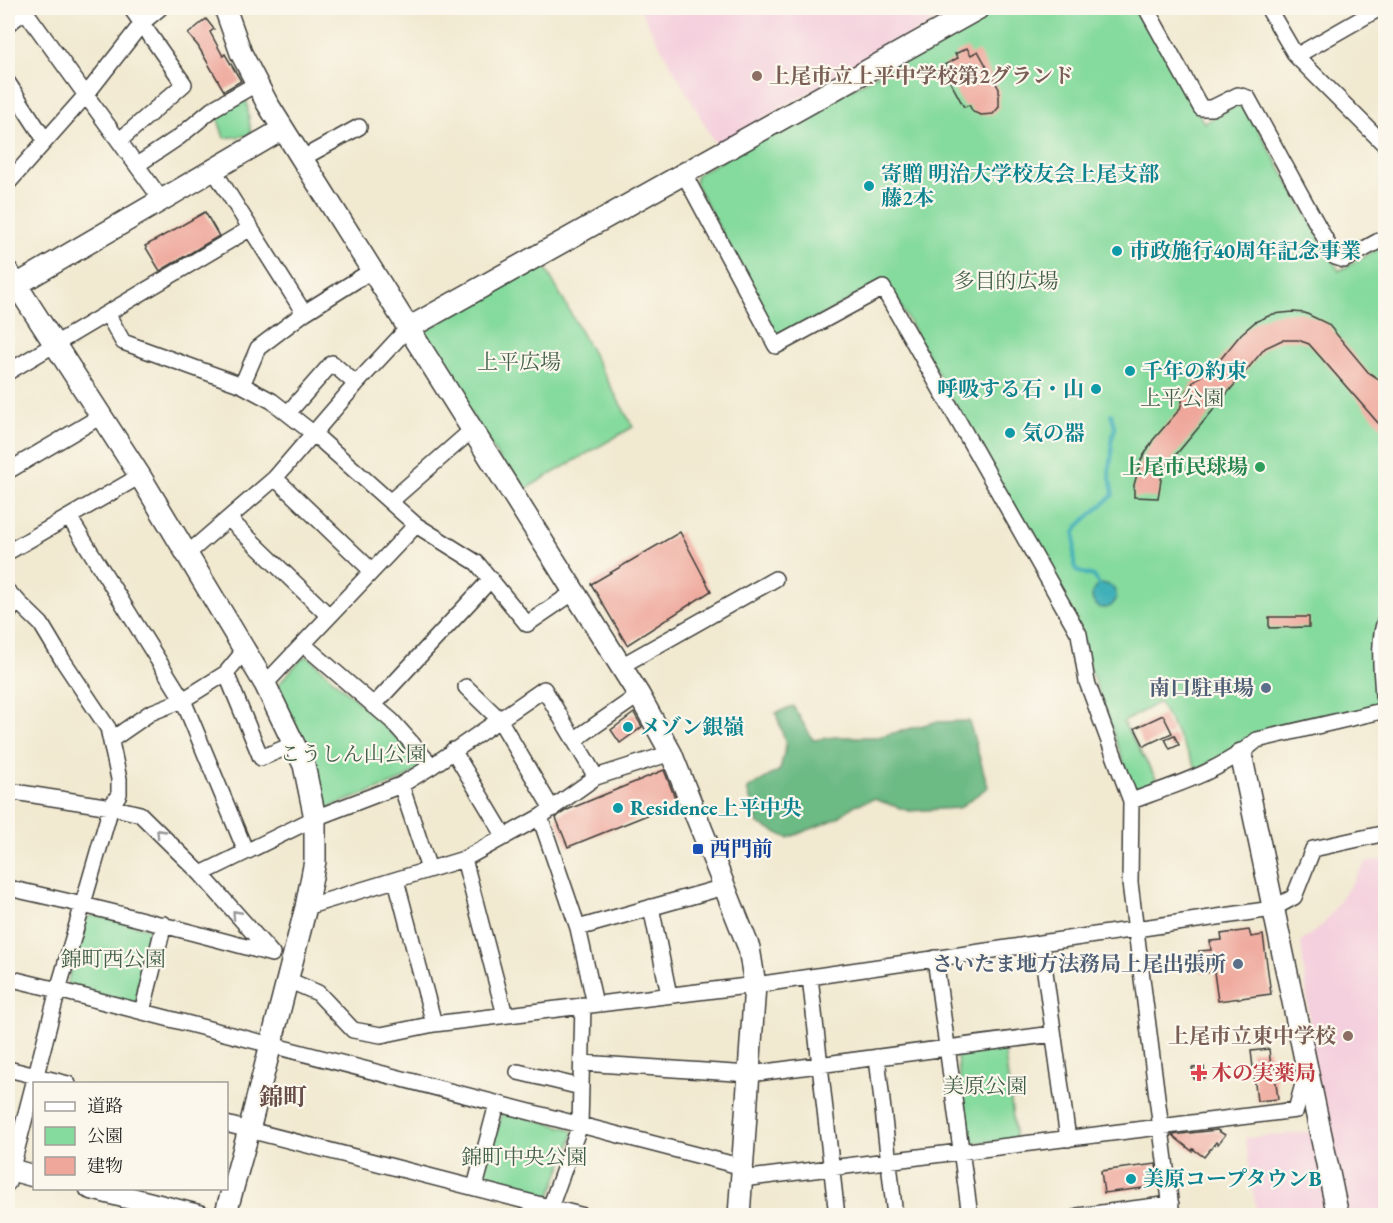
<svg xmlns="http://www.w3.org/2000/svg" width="1393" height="1223" viewBox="0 0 1393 1223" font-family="'EB Garamond','Noto Serif JP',serif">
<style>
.built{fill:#f4cfdd}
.green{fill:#85da9d;stroke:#507b5c;stroke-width:1.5}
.forest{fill:#6cba84;stroke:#446b50;stroke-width:1.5}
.water{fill:#40b0b8;stroke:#2e666a;stroke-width:1.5}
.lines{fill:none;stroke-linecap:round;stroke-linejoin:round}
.stream{stroke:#40b0b8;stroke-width:4}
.building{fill:#efa79b}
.street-casing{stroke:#3c3b37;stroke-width:18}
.secondary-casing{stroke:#3c3b37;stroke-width:24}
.street{stroke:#fff;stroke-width:15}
.secondary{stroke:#fff;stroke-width:21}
.oneway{stroke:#999}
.education-dot{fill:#8d6e63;stroke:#fbf7ec;stroke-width:2}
.culture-dot{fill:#0f9aa8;stroke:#fbf7ec;stroke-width:2}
.leisure-dot{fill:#2e9e5b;stroke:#fbf7ec;stroke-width:2}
.service-dot{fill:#5c6f8a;stroke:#fbf7ec;stroke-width:2}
.transit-dot{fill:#1a4fb4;stroke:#fbf7ec;stroke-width:2}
.health-dot{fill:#e0444e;stroke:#fbf7ec;stroke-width:2}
.labels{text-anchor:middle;stroke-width:4.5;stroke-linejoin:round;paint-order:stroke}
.education-label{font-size:21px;font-weight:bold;fill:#785e54;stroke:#fbf7ec;text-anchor:start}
.culture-label{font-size:21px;font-weight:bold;fill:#0d838f;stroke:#fbf7ec;text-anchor:start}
.park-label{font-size:21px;fill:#415e49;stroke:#fbf7ec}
.leisure-label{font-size:21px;font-weight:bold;fill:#27864d;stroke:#fbf7ec;text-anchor:end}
.service-label{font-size:21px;font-weight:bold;fill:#4e5e75;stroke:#fbf7ec;text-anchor:end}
.transit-label{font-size:21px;font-weight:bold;fill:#164399;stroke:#fbf7ec;text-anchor:start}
.health-label{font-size:21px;font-weight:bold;fill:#be3a42;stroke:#fbf7ec;text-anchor:start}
.quarter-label{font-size:24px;font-weight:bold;fill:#664d48;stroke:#fbf7ec}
</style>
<rect width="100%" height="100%" fill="#fbf7ec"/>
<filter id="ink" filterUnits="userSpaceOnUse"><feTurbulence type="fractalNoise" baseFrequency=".0167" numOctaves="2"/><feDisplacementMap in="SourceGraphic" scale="12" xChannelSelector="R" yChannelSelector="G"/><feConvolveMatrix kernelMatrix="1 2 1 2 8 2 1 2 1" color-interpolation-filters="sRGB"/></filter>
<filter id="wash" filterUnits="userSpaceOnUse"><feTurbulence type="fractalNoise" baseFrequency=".008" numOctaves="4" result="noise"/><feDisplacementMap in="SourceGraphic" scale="24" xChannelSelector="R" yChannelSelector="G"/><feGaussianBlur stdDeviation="1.35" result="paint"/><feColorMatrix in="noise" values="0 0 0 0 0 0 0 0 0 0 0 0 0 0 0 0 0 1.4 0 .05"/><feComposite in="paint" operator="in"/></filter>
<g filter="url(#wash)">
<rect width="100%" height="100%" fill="#f1e9d0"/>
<path class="built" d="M639 8H958L716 145Z
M1385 859V1215H1257L1245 1138 1321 1131 1301 941 1323 925 1366 862Z"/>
<path class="green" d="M993 8H1139L1204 123 1239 103H1243L1339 271 1385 245 1386 608C1370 624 1377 679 1377 701L1371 709 1255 735 1198 771 1159 702 1123 722 1160 785 1140 792 1133 789 1087 659 983 455 886 280 786 335H777L695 183 697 174 839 96Z
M246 95 251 135 224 138 216 113Z
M543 263 633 427 520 492 423 337 426 330Z
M303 657H309L422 761 421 768 398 782 327 808 322 805 317 777 302 739 277 690 278 685Z
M93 915 155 930 136 1005 70 990 67 984 85 919Z
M1004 1047 1016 1141 968 1143 957 1057 960 1052Z
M503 1111 570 1129 574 1134 549 1199 544 1201 480 1185Z"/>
<path class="forest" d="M793 706 813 740 835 737H878L935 722 969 721 988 787 959 808 909 811 874 799 855 805 836 819 788 838 758 824 747 789 780 770 786 744 776 713Z"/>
<path class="water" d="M1092 596a12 12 0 1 1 24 0a12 12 0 1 1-24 0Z"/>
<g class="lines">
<path class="stream" d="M1099 585 1094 576 1079 572 1074 566 1075 533 1078 526 1113 495 1109 472 1112 454 1111 443 1115 428 1111 414"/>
</g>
<g id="blocks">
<path class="building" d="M206 19 214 29 210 32 223 56 225 54 241 81 224 91 198 46 188 34Z
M967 48 971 55 978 51 999 89V107L993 114 981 115 973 112 969 105 964 107 944 70 946 69 944 65 958 58 955 54Z
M205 212 219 236 160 271 145 246Z
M1293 312 1305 313 1328 324 1368 372 1386 384V432L1309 344 1298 340H1282L1265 348 1169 463 1162 474 1158 498 1134 497V485L1141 460 1153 440 1180 409 1183 398 1194 381 1215 366 1241 334 1255 322 1273 314Z
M680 532 711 591 627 645 591 584Z
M1269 617H1309V627L1269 628Z
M634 713 642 727 620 743 611 730Z
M1163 715 1172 733 1144 746 1135 728Z
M1174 735 1179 745 1170 749 1165 739Z
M664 770 677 803 568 847 556 818 559 815 567 810Z
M1249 930 1251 937 1263 935 1271 994 1218 1001 1214 972 1202 973 1199 951 1211 950 1210 941 1222 940 1221 934Z
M1269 1049 1271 1068 1274 1067 1278 1099 1257 1101 1251 1051Z
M1204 1067 1205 1078 1194 1079 1192 1068Z
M1217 1130 1225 1135 1218 1144 1216 1142 1204 1157 1193 1149 1192 1151 1172 1135Z
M1156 1164 1158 1186 1104 1193 1101 1171Z"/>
</g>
</g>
<g filter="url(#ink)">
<use href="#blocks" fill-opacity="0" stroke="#3c3b37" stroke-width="1.5"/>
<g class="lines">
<defs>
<path id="street" d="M23 8 161 199
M1146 8 1201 108H1212L1238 95 1248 98 1335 257 1344 260 1386 237
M1268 8 1296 56 1386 146
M8 24 25 11
M1296 56 1380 8
M8 83 45 140
M119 141 184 84 131 8
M301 159 359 127
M137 165 179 137 214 108 256 84
M213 169 304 313
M684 174 776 346 883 288 1079 634 1087 682 1131 801 1130 883 1172 1216
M8 183 86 95 143 22 160 8
M108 315 123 342 242 385 272 401 314 434 416 525 477 563 527 624 574 592
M8 372 251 228
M242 385 258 348 304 313 371 271
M288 413 332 363 356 384
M8 471 101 416
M275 478 372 571
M391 501 472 430
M69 517 183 700 246 852
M229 519 329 616
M8 552 140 476
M186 555 275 478 356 384 407 329
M8 592 41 624 62 659 108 728 119 779V794L111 807 58 990 8 1183
M8 614 17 600
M1386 619C1377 638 1382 675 1383 696L1386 702
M303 644 392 721 432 766
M621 666 775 579
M226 673 261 758 294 744
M265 684 416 525
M466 687 499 719 552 809
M373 706 491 579
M111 740 150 713 183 700 226 673 245 650
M574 740 639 695
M453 750 505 837
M401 785 429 869
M8 791 111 807 140 814 201 874 272 954
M1131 801C1175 785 1220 772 1257 740L1386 710
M540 817 578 928 595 1004
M464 859 505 1015
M201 874 315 818 401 785 432 766 544 689 596 777
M396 880 434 1024
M8 888C97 907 184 930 272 954
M306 907 464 859 540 817 596 777 671 753
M651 907 669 995
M578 928 724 887
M1041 943 1068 1139
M935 958 970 1216
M810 977 837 1216
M8 978 58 990 743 1167
M288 980 318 993 353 1030 381 1035 434 1024 755 985 1272 909 1294 897 1313 849 1386 833
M142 1012 164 924
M877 1057 895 1216
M582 1063 750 1074 1053 1034
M8 1069 68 1084
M518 1072 581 1087
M226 1124 584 1216
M742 1179 1296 1110 1306 1073
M475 1187 497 1104
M547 1216 580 1125 583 1005
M1078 1216 1171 1204"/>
<path id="secondary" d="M225 8 241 53 267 103 639 695 671 753 749 948 755 985 739 1216
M8 272 140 476 265 684 304 765 315 818V861L306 907 249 1130 225 1216
M8 290 283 129
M407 329 979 8
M1241 754 1338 1216
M8 1169 34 1176
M90 1188 200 1216"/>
</defs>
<use href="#street" class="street-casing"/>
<use href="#secondary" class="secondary-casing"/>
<use href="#street" class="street"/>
<use href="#secondary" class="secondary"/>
</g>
<defs><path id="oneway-chevron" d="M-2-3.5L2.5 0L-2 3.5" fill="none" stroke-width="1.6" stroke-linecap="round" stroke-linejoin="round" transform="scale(1.5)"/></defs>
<g class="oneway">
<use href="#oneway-chevron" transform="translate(160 833) rotate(-134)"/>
<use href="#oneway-chevron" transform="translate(236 914) rotate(-132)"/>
</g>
</g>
<g class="education-dot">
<circle cx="757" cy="76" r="6"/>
<circle cx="1348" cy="1036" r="6"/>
</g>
<g class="culture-dot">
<circle cx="869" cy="186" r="6"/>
<circle cx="1117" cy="251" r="6"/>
<circle cx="1130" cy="371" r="6"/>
<circle cx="1096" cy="389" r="6"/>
<circle cx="1010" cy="433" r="6"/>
<circle cx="628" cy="727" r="6"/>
<circle cx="618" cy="808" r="6"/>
<circle cx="1131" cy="1179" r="6"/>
</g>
<circle class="leisure-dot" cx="1260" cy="467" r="6"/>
<g class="service-dot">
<circle cx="1266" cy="688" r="6"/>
<circle cx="1238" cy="964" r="6"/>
</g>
<rect class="transit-dot" x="692" y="843" width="12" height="12" rx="3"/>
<path class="health-dot" d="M1196 1064h6v6h6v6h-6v6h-6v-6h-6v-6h6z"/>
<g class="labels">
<g class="education-label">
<text x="769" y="83">上尾市立上平中学校第2グランド</text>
<text x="1336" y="1043" text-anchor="end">上尾市立東中学校</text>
</g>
<g class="culture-label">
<text x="881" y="181">寄贈 明治大学校友会上尾支部<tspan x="881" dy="24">藤2本</tspan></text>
<text x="1129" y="258">市政施行40周年記念事業</text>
<text x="1142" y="378">千年の約束</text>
<text x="1084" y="396" text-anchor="end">呼吸する石・山</text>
<text x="1022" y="440">気の器</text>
<text x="640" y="734">メゾン銀嶺</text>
<text x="630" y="815">Residence上平中央</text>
<text x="1143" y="1186">美原コープタウンB</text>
</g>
<g class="park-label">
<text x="1006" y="288">多目的広場</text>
<text x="519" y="369">上平広場</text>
<text x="1182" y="405">上平公園</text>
<text x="353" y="761">こうしん山公園</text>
<text x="113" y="966">錦町西公園</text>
<text x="985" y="1093">美原公園</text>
<text x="524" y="1164">錦町中央公園</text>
</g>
<g class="leisure-label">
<text x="1248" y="474">上尾市民球場</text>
</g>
<g class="service-label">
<text x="1254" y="695">南口駐車場</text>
<text x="1226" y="971">さいたま地方法務局上尾出張所</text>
</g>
<g class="transit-label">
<text x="710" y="856">西門前</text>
</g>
<g class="health-label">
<text x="1211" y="1080">木の実薬局</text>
</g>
<g class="quarter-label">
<text x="283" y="1105">錦町</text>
</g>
</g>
<rect width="1393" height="1223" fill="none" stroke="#fbf7ec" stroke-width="30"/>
<rect x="33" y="1082" width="195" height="108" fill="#fbf7ec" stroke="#a29f99" stroke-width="1.5"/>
<rect x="45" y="1102" width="30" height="9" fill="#ffffff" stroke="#a29f99" stroke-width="1.5"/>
<text x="87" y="1112" font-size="18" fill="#1c1c1c">道路</text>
<rect x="45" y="1127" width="30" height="18" fill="#85da9d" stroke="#a29f99" stroke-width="1.5"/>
<text x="87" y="1142" font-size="18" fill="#1c1c1c">公園</text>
<rect x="45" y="1157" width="30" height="18" fill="#efa79b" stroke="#a29f99" stroke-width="1.5"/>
<text x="87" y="1172" font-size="18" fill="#1c1c1c">建物</text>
</svg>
